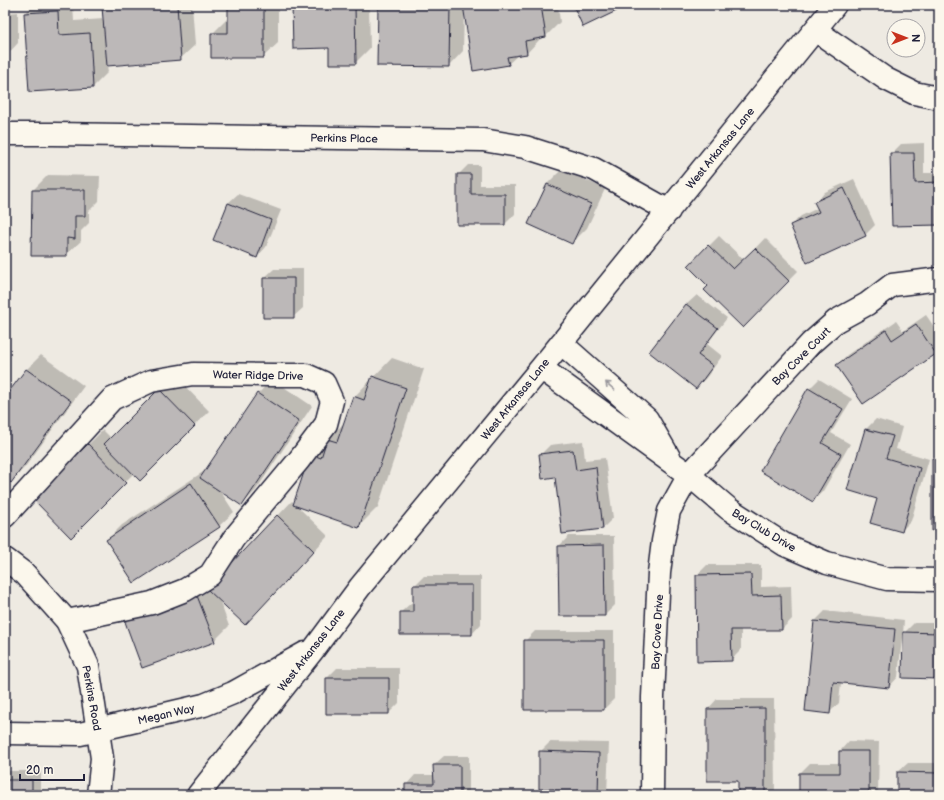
<svg xmlns="http://www.w3.org/2000/svg" width="944" height="800" viewBox="0 0 944 800" font-family="'Balsamiq Sans',sans-serif">
<style>
.shadow{fill:#0003}
.building{fill:#bcb8b8;stroke:#22223b}
.lines{fill:none;stroke-linecap:round;stroke-linejoin:round}
.minor-casing{stroke:#22223b;stroke-width:25}
.major-casing{stroke:#22223b;stroke-width:25}
.minor{stroke:#fbf7ec;stroke-width:22}
.major{stroke:#fbf7ec;stroke-width:22}
.oneway{stroke:#99979c}
.labels{text-anchor:middle;stroke-width:3;stroke-linejoin:round;paint-order:stroke}
.street-label{font-size:11px;fill:#22223b;stroke:#fbf7ec}
</style>
<rect width="100%" height="100%" fill="#eeeae2"/>
<filter id="ink" filterUnits="userSpaceOnUse"><feTurbulence type="fractalNoise" baseFrequency=".025" numOctaves="2"/><feDisplacementMap in="SourceGraphic" scale="8" xChannelSelector="R" yChannelSelector="G"/><feConvolveMatrix kernelMatrix="1 2 1 2 8 2 1 2 1" color-interpolation-filters="sRGB"/></filter>
<g filter="url(#ink)">
<path class="shadow" d="M34 5H73L74 21 104 19 103 8 106 5H192L195 45 180 59 107 65 108 72 93 87 25 13Z
M229 5H278V43L263 57 212 34 227 19H229Z
M293 5H369L370 48 355 63 330 47Z
M379 5H558L560 22 546 36 541 37V38L527 53 518 55 508 64 465 11H464L463 51 449 66Z
M18 12V43L5 57V13Z
M924 143V173H939V224L891 154 901 144Z
M468 165H480V185H515V214L505 224H458V175Z
M562 169 605 189 587 228 572 243 530 223 547 184Z
M48 175 100 176 99 201 89 211V223L81 231V241L66 255 33 190Z
M854 179 875 225 865 235 791 225 801 216 818 208 816 202 825 192Z
M238 194 281 210 266 247 257 257 228 203Z
M719 236 744 260 765 238 798 271 743 327 709 286 689 266Z
M274 269H303V308L293 317 264 278Z
M697 295 727 318 707 344 722 356 706 378 696 387 650 352 687 304Z
M926 315 939 334V350L936 353 863 403 837 365 847 355 896 321 903 331Z
M41 355 84 386 25 467 11 481 5 477V399L27 369Z
M392 358 424 369 378 507 359 526 296 505 328 536 259 609 219 599 229 626 214 641 125 620 213 584 292 501 294 504 311 454 330 435 331 436 345 422 354 397Z
M174 375 209 411 140 479 134 473 71 536 34 499 103 430 111 438Z
M272 379 312 406 256 490 242 505 219 489 234 512 219 526 107 540 122 525 206 470 258 394Z
M819 379 852 399 831 433 850 444 823 491 813 501 809 389Z
M876 419 902 427 896 449 929 459 911 521 901 531 878 498 849 489 866 429Z
M583 441 585 460 605 458 613 518 603 528 563 532 556 476 540 455 550 445Z
M939 453V530L933 459Z
M569 536H614L615 605 605 615 559 546Z
M707 565H761V587L791 586 792 619 782 629H741V650L731 660 697 575Z
M424 576H481V624L472 634 401 612 411 603H414V586Z
M825 611 904 620 903 634 914 623H939V678L904 638H902L898 677 889 687 841 682 839 703 829 713 815 621Z
M535 631H614V699L604 709H525V641Z
M337 668H399V703L389 713 327 678Z
M717 699H774L775 795H739V780L708 709Z
M849 741 879 742 878 795H800V773L810 763H840V751Z
M550 742 609 743 607 795H555L556 788 540 752Z
M444 756H469V795H406V785L415 775H435L434 765Z
M908 763H939V795H898V772Z
M5 771H41V795H5Z"/>
<path class="building" d="M132 5H177L181 60 107 66 102 7Z
M228 5H264V58H211V33H228Z
M292 5H355L356 64H329V48L293 49Z
M378 5H450L449 67 377 66Z
M463 5H541L546 37 525 41 527 54 507 57 509 65 473 71Z
M573 5H629L583 27Z
M58 11 59 35 90 33 93 88 29 92 24 13Z
M890 153H914L915 183 939 182V225L892 226Z
M457 174H471V194H505V225H457Z
M547 184 591 204 572 244 528 224Z
M844 188 866 236 807 263 790 225 819 212 814 202Z
M32 190H85V216H75V239L67 238V256H31Z
M228 203 271 220 257 258 213 240Z
M708 245 733 269 755 248 789 281 743 328 704 290 708 286 688 266Z
M263 278H294V318H263Z
M686 304 718 328 698 355 713 366 696 389 649 352Z
M916 324 936 354 863 404 836 365 886 330 892 340Z
M26 369 71 401 11 483 5 478V397Z
M372 376 406 388 359 528 293 505 310 454 321 458 327 439 337 442 353 396 364 400Z
M808 388 843 409 822 443 841 454 813 502 760 471Z
M159 389 195 426 140 481 104 444Z
M257 393 299 421 242 506 200 478Z
M865 429 893 436 886 458 920 468 902 532 870 523 877 499 847 490Z
M88 444 126 483 71 538 33 499Z
M573 450 576 470 596 467 603 529 562 534 555 477 542 479 539 454Z
M932 458 939 459V531H932Z
M191 483 220 527 134 583 106 540Z
M277 515 314 551 245 625 207 589Z
M604 545 605 616H559L558 546Z
M751 574 752 596 781 595 782 630H731L732 661 697 662 696 575Z
M413 585H472V635H400V612H413Z
M196 593 215 642 142 668 124 619Z
M814 621 895 629 889 688 833 682 830 714 805 711Z
M903 632 939 633V679L902 678Z
M524 640H604V710H524Z
M326 678H389V714H326Z
M765 708V795H738V781H707V709Z
M539 751 599 753 598 795H554V789H539Z
M839 751H869V795H799V773H839Z
M433 765H460V795H405V784H434Z
M897 772 939 773V795H897Z
M5 780H32V795H5Z"/>
<g class="lines">
<defs>
<path id="minor" d="M815 30 886 79 914 93 939 98
M5 134H53L483 140 525 147 594 169 669 211
M561 343 647 419 669 457
M541 368 689 475 729 509 785 545 827 563 887 579 939 580
M5 516 112 399 151 381 193 374 274 375H306L324 383 332 401 326 424 299 460 234 538 210 575 185 590 152 603 67 621
M5 733 80 734 204 705 233 693 305 653
M198 795 314 649 360 587 541 368 835 5
M652 795 653 697 659 573 663 541 669 511 689 475 811 343 836 321 867 304 892 285 939 279"/>
<path id="major" d="M5 559 25 574 67 621 88 666 102 758 98 795"/>
</defs>
<use href="#minor" class="minor-casing"/>
<use href="#major" class="major-casing"/>
<use href="#minor" class="minor"/>
<use href="#major" class="major"/>
</g>
<defs><path id="oneway-shaft" d="M-6 0H5M1.5-3L5.5 0L1.5 3" fill="none" stroke-width="1.6" stroke-linecap="round" stroke-linejoin="round"/></defs>
<use class="oneway" href="#oneway-shaft" transform="translate(610 386) rotate(-139)"/>
</g>
<g class="labels">
<g class="street-label">
<text transform="translate(344 138) rotate(1)" y="4">Perkins Place</text>
<text transform="translate(720 148) rotate(-51)" y="4">West Arkansas Lane</text>
<text transform="translate(801 356) rotate(-45)" y="4">Bay Cove Court</text>
<text transform="translate(258 375) rotate(1)" y="4">Water Ridge Drive</text>
<text transform="translate(515 399) rotate(-51)" y="4">West Arkansas Lane</text>
<text transform="translate(764 530) rotate(31)" y="4">Bay Club Drive</text>
<text transform="translate(657 632) rotate(-87)" y="4">Bay Cove Drive</text>
<text transform="translate(311 650) rotate(-52)" y="4">West Arkansas Lane</text>
<text transform="translate(92 698) rotate(80)" y="4">Perkins Road</text>
<text transform="translate(166 714) rotate(-13)" y="4">Megan Way</text>
</g>
</g>
<rect width="944" height="800" fill="none" stroke="#fbf7ec" stroke-width="20"/>
<rect x="10" y="10" width="924" height="780" fill="none" stroke="#22223b" stroke-width="1.5" filter="url(#ink)"/>
<g transform="translate(906 38) rotate(90)"><circle r="19" fill="#fbf7ec" stroke="#a4a2a5"/>
<path d="M0-3L7 15L0 10L-7 15Z" fill="#c8321e"/>
<text y="-6" font-size="11" font-weight="bold" text-anchor="middle" fill="#22223b">N</text>
</g>
<path d="M20 774v6h64v-6" fill="none" stroke="#22223b" stroke-width="2"/>
<text x="26" y="774" font-size="12" fill="#22223b" stroke="#fbf7ec" stroke-width="3" paint-order="stroke">20 m</text>
</svg>
